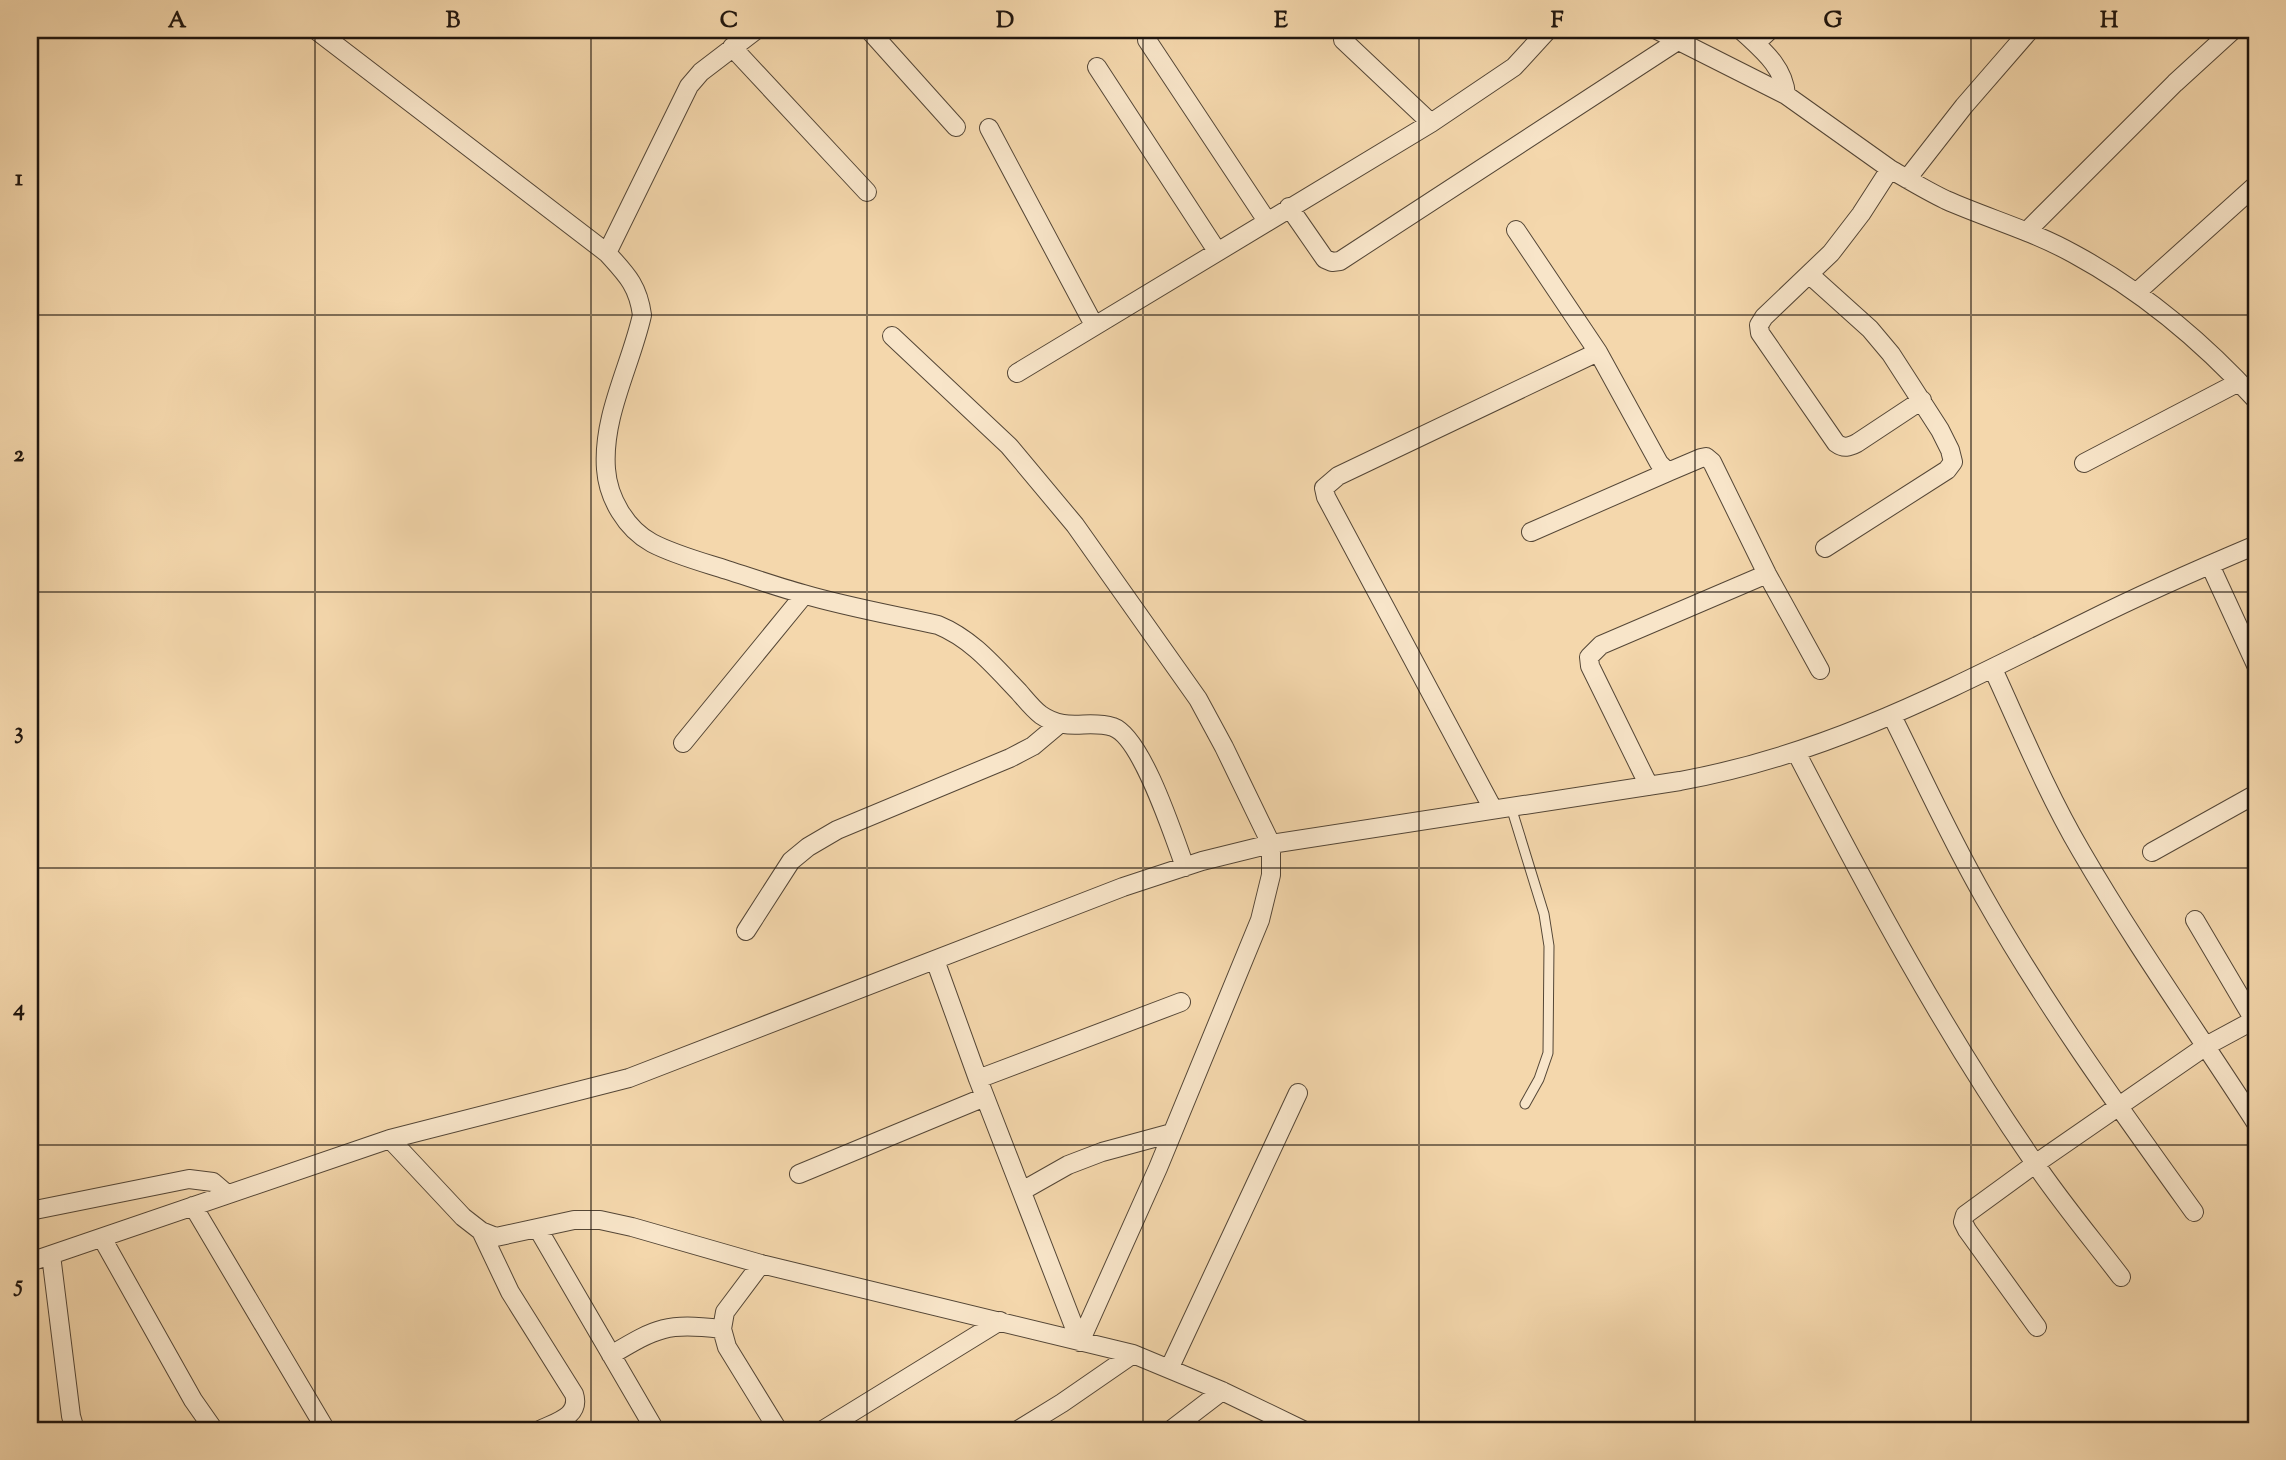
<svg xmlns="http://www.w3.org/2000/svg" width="2286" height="1460" viewBox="0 0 2286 1460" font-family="'Sorts Mill Goudy',serif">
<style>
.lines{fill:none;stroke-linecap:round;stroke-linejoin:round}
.service-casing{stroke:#544636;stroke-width:11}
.minor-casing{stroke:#544636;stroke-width:20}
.service{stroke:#f8e5c9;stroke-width:9}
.minor{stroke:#f8e5c9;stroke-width:18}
.grid{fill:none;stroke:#1f150e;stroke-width:2;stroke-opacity:0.55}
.neatline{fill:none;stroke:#1f150e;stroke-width:2.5}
.grid-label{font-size:23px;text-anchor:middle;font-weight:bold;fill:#1f150e}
</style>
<rect width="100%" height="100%" fill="#f4d7ac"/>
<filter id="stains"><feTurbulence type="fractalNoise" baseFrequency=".00286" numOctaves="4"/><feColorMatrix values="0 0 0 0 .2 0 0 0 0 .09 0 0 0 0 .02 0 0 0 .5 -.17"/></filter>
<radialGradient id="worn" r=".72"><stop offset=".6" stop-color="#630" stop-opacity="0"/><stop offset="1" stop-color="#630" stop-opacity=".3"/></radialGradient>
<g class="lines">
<defs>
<path id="service" d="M1511 807 1544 914 1549 946 1548 1053 1539 1079 1525 1104"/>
<path id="minor" d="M316 30 607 253C626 274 638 285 642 315 631 365 602 416 606 469 608 498 626 529 652 543 675 555 702 562 727 570 752 578 778 587 803 594 847 607 893 615 938 625 972 639 994 666 1019 692 1026 700 1033 709 1041 715 1067 733 1087 719 1113 727 1142 737 1174 837 1185 867
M869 30 956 127
M1657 30 1786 95 1890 169C1909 180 1927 191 1946 200 1989 219 2033 231 2074 254 2144 292 2203 342 2256 400
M1741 30C1761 49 1784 66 1786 95
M1147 40 1267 221
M1343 40 1431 123
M1756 43 1770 30
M732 47 867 192
M1097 67 1217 251
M989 128 1094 325
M1890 169 1861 214 1831 253 1764 317 1759 325 1760 333 1836 443C1844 449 1849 447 1857 443L1922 400
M1907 179 1964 106 2030 30
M1289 207 1325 259 1332 262 1340 261 1679 40
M1516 230 1598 352 1659 463 1668 472 1701 458 1706 457 1712 462 1767 574 1820 670
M2027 231 2175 83 2233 30
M607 253 689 86 701 72 756 30
M1810 275 1870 329 1891 354 1940 430 1950 450 1953 462 1947 470 1825 548
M2137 292 2256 185
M892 336 1009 446 1075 525 1198 699 1224 747 1271 844V875L1260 920 1158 1168 1080 1342
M1017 373 1431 123 1514 67 1548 30
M2084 463 2239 382
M1531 532 1668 472
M2210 565 2256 665
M1993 669C2021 730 2047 793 2081 851 2135 944 2198 1033 2256 1123
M1892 716C1922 776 1950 838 1984 897 2046 1007 2120 1109 2194 1212
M683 743 804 595
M1796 752C1869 893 1944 1032 2034 1162 2061 1202 2092 1239 2121 1277
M1649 786 1590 666 1589 657 1601 645 1767 574
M1493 809 1326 497 1324 488 1338 476 1598 352
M2152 852 2256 794
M2195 920 2254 1020
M746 931 791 861 808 847 837 830 1010 758 1033 746 1058 725
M935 960 978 1079 1080 1342
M978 1079 1181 1002
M390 1139 463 1217 481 1231 496 1237 574 1220H600L632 1227 761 1264 1133 1354 1222 1391 1303 1430
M799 1174 985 1097
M1022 1191 1068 1165 1102 1152 1172 1133
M193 1206 326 1430
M30 1211 189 1179 213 1182 227 1194
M538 1229 655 1430
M481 1231 510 1292 574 1394C581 1416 556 1422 540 1430
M102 1238 193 1400 214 1430
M51 1255 71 1416 75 1430
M30 1262 390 1139 629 1078 1123 887 1202 861 1271 844 1680 781C1830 754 1951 688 2086 622 2142 594 2199 569 2256 545
M761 1264 725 1312 722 1329 727 1347 778 1430
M2037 1327 1967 1230 1963 1222 1965 1215 2035 1164 2206 1046 2256 1019
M611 1355C658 1327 666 1323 722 1329
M1170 1367 1298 1093
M823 1430 1000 1321
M1018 1430 1062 1403 1133 1354
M1171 1430 1222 1391"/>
</defs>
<use href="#service" class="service-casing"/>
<use href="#minor" class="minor-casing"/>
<use href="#service" class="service"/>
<use href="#minor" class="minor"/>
</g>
<path class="grid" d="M315 30V1430M591 30V1430M867 30V1430M1143 30V1430M1419 30V1430M1695 30V1430M1971 30V1430M30 315H2256M30 592H2256M30 868H2256M30 1145H2256"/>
<rect width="2286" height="1460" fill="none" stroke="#f4d7ac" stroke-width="77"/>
<rect x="38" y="38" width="2210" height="1384" class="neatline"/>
<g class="grid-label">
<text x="177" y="27">A</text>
<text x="453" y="27">B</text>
<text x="729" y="27">C</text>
<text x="1005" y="27">D</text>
<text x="1281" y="27">E</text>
<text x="1557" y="27">F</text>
<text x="1833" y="27">G</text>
<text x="2109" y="27">H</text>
<text x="19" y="185">1</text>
<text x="19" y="461">2</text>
<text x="19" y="738">3</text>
<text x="19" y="1015">4</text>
<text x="19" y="1291">5</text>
</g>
<rect width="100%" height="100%" filter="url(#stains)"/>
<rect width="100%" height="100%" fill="url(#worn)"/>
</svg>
